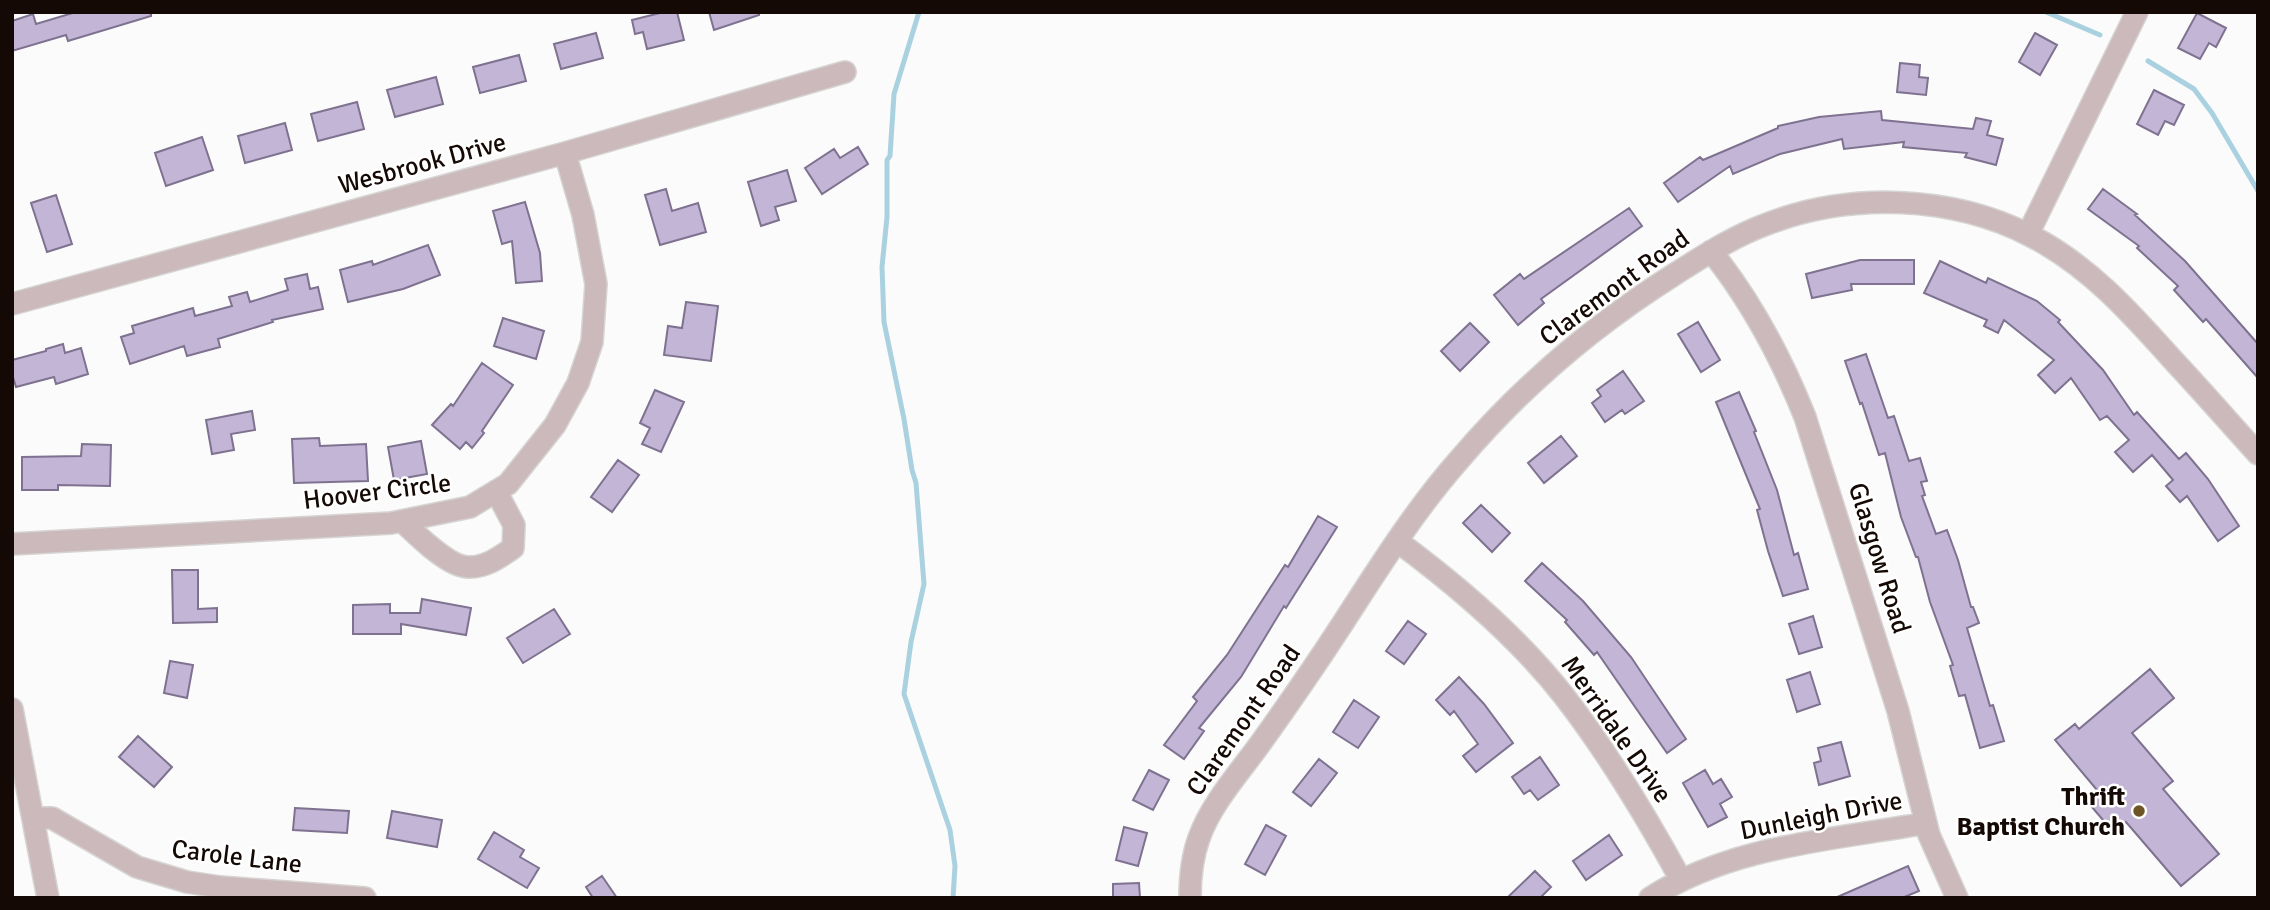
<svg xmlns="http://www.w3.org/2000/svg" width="2270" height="910" viewBox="0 0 2270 910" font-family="Signika,sans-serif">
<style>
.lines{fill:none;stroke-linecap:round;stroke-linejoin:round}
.stream{stroke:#aad1df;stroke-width:5}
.building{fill:#c2b5d5;stroke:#7e7290;stroke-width:2}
.minor-casing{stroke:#d6d4d3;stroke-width:24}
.minor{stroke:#cbb9bb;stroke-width:21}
.poi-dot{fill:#6e5526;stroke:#fff;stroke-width:2.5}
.labels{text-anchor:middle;stroke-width:5;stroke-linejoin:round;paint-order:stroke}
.street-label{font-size:26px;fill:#140904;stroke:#fff}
.poi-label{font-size:26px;font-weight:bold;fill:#140904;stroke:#fff;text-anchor:end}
</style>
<rect width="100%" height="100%" fill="#fbfbfb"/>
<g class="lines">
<path class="stream" d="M919 12 894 94 890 156 887 160V217L882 267 884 322 904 419 912 470 916 483 924 584 911 642 904 694 950 830 955 866 953 898
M2046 12 2100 35
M2148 61 2194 89 2212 113 2258 191"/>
</g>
<path class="building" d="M76 12H151V16L68 41 66 35 12 51V21L33 14 36 24Z
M664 12H677L684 40 647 49 643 32 635 34 632 20Z
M709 12H759V15L714 30Z
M2197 13 2226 28 2216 47 2209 43 2200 59 2178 48Z
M596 33 603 58 561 69 554 44Z
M2035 33 2057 45 2040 75 2019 62Z
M519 55 526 81 480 93 473 67Z
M1900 63 1920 65 1919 77 1928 78 1926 95 1897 92Z
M436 77 443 104 395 117 387 90Z
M2154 90 2184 105 2174 125 2165 121 2158 135 2137 124Z
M357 102 364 129 318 141 311 114Z
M1881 111 1882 120 1973 129 1976 118 1991 121 1987 135 2003 139 1996 165 1965 157 1967 153 1903 147 1904 142 1844 149 1842 139 1780 154 1733 174 1730 166 1678 202 1664 183 1700 157 1703 160 1778 128V126L1819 117Z
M285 123 292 150 245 163 238 136Z
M202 137 213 170 166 186 155 153Z
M858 147 868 164 822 194 805 168 834 149 840 158Z
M787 170 796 201 775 207 779 220 761 226 748 182Z
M666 189 672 211 698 203 706 232 660 245 645 195Z
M2103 189 2137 214 2135 215 2185 261 2258 344V378L2206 319 2203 322 2174 290 2178 286 2137 248 2139 246 2088 209Z
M56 195 72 244 47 252 31 203Z
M525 202 540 253 542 281 516 283 512 241 502 244 493 211Z
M1629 208 1642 226 1541 299 1544 303 1518 325 1494 295 1520 274 1524 279Z
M428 245 440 275 403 289 348 302 340 270 372 261 373 265Z
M1860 260H1914V284H1851L1852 290 1812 298 1806 274Z
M1940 261 1986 283 1988 278 2037 301 2060 320 2058 322 2103 370 2134 415 2137 412 2179 459 2186 453 2208 479 2239 526 2218 541 2187 496 2180 502 2166 486 2173 480 2152 455 2133 472 2115 452 2129 440 2107 416 2100 420 2071 378 2055 393 2038 375 2054 360 2004 320 1998 333 1984 326 1987 320 1924 293Z
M307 274 310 289 318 287 323 309 272 320 273 322 218 339 220 347 187 356 184 346 130 364 121 337 134 333 132 326 193 308 195 316 232 306 229 297 247 292 250 302 288 290 285 279Z
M686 302 718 306 711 361 664 355 668 326 682 328Z
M503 318 544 331 536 359 494 346Z
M1698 322 1720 360 1701 372 1678 334Z
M1470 323 1489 342 1460 371 1441 351Z
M63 344 65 353 81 348 88 374 56 384 54 377 16 387 12 374V360L46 351V349Z
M1866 354 1888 418 1894 416 1909 461 1920 458 1927 481 1921 482 1925 495 1922 496 1936 534 1947 530 1958 560 1971 607H1973L1979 623 1967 628 1990 706 1993 705 2004 741 1980 748 1965 695 1959 696 1950 666 1953 665 1930 602 1918 557H1916L1901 517 1885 453 1879 455 1862 403 1860 404 1845 361Z
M482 363 513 385 482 431 484 433 472 448 466 442 460 449 432 425 451 404 453 406Z
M1623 371 1644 401 1625 414 1622 410 1605 422 1592 403 1601 396 1597 390Z
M655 390 684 402 661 452 642 444 650 428 640 423Z
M1739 392 1756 431 1754 432 1777 490 1794 555 1798 553 1808 589 1783 596 1768 551 1757 510 1760 509 1716 402Z
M252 411 255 430 231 434 234 450 212 454 206 420Z
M1561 436 1577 456 1544 483 1528 463Z
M319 438 320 446 366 444 368 481 294 483 292 439Z
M421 441 427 474 394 480 388 447Z
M82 444 111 445 110 486 58 485V490H22V457L81 456Z
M618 460 639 475 612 512 591 497Z
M1481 505 1510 533 1492 552 1463 523Z
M1318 516 1337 527 1286 608 1284 606 1241 677 1199 728 1204 731 1184 759 1164 745 1197 701 1193 697 1227 655 1285 565 1288 567Z
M1542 563 1583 601 1631 657 1686 739 1667 753 1597 652 1594 655 1565 622 1567 620 1525 581Z
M172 570H198V609L217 608V622L173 623Z
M422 599 471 608 466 635 401 624V634H353V605L390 604V613H420Z
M554 609 570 634 523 663 507 638Z
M1813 616 1822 647 1799 654 1789 624Z
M1408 621 1426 634 1404 664 1386 651Z
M170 661 193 665 187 698 164 693Z
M2150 669 2174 698 2132 733 2173 781 2163 789 2219 854 2181 886 2126 822 2114 833 2086 800 2097 790 2055 740 2075 724 2079 729Z
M1810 672 1820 704 1797 712 1787 680Z
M1459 677 1484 704 1513 743 1476 772 1463 756 1478 744 1454 711 1450 715 1436 700Z
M1354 700 1379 717 1358 748 1333 732Z
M138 736 172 767 154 787 119 757Z
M1841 742 1850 776 1819 785 1814 763 1821 761 1818 748Z
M1540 757 1559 785 1538 800 1530 790 1524 794 1512 777Z
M1319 759 1337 773 1311 806 1293 792Z
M1149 770 1169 780 1153 810 1133 800Z
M1705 770 1713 784 1721 779 1732 797 1720 804 1727 817 1708 827 1683 783Z
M295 808 349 811 347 833 293 830Z
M392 811 442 820 437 847 387 838Z
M1266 825 1286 836 1265 875 1245 864Z
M1124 827 1147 833 1138 866 1116 860Z
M494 832 524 850 520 857 539 868 527 888 478 859Z
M1609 835 1622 855 1586 880 1573 861Z
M1908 866 1919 891 1902 898H1835Z
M1535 871 1551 887 1540 898H1507Z
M602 876 617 898H593L586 887Z
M1139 883 1140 898H1113V884Z"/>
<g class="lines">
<defs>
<path id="minor" d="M2028 234 2137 12
M1711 251C1752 302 1781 357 1805 417L1898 711 1929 835 1957 898
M12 304 565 153 845 72
M402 521C416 534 448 567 468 567 485 568 500 557 513 548L514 525 496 491
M1397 541C1458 586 1517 636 1564 696 1609 754 1646 816 1681 880
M12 544 391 523 470 507 508 484 555 425 578 383 592 342 596 284 583 215 565 153
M12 709 48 898
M33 818H52L137 867 187 882 220 887 365 898
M1190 898C1190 878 1192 857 1199 838 1211 804 1239 773 1260 744 1288 705 1315 666 1341 626 1378 569 1414 511 1459 460 1521 387 1594 325 1675 274 1705 255 1734 236 1767 224 1850 192 1952 195 2031 236 2088 265 2130 312 2172 359 2201 390 2229 422 2258 454
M1650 898C1732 845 1833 840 1926 823"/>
</defs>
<use href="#minor" class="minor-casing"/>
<use href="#minor" class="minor"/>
</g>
<circle class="poi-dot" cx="2139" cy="811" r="7"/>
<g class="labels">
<g class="street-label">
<text transform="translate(422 163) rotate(-15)" y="9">Wesbrook Drive</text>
<text transform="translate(1614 287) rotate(-36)" y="9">Claremont Road</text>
<text transform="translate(377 491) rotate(-7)" y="9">Hoover Circle</text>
<text transform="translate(1880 558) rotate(73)" y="9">Glasgow Road</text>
<text transform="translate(1243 720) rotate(-55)" y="9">Claremont Road</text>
<text transform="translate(1617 729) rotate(55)" y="9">Merridale Drive</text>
<text transform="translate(1821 815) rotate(-11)" y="9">Dunleigh Drive</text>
<text transform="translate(237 856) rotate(7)" y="9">Carole Lane</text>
</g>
<g class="poi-label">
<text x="2125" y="805">Thrift<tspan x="2125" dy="30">Baptist Church</tspan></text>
</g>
</g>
<rect width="2270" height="910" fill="none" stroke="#140904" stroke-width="28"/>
</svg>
